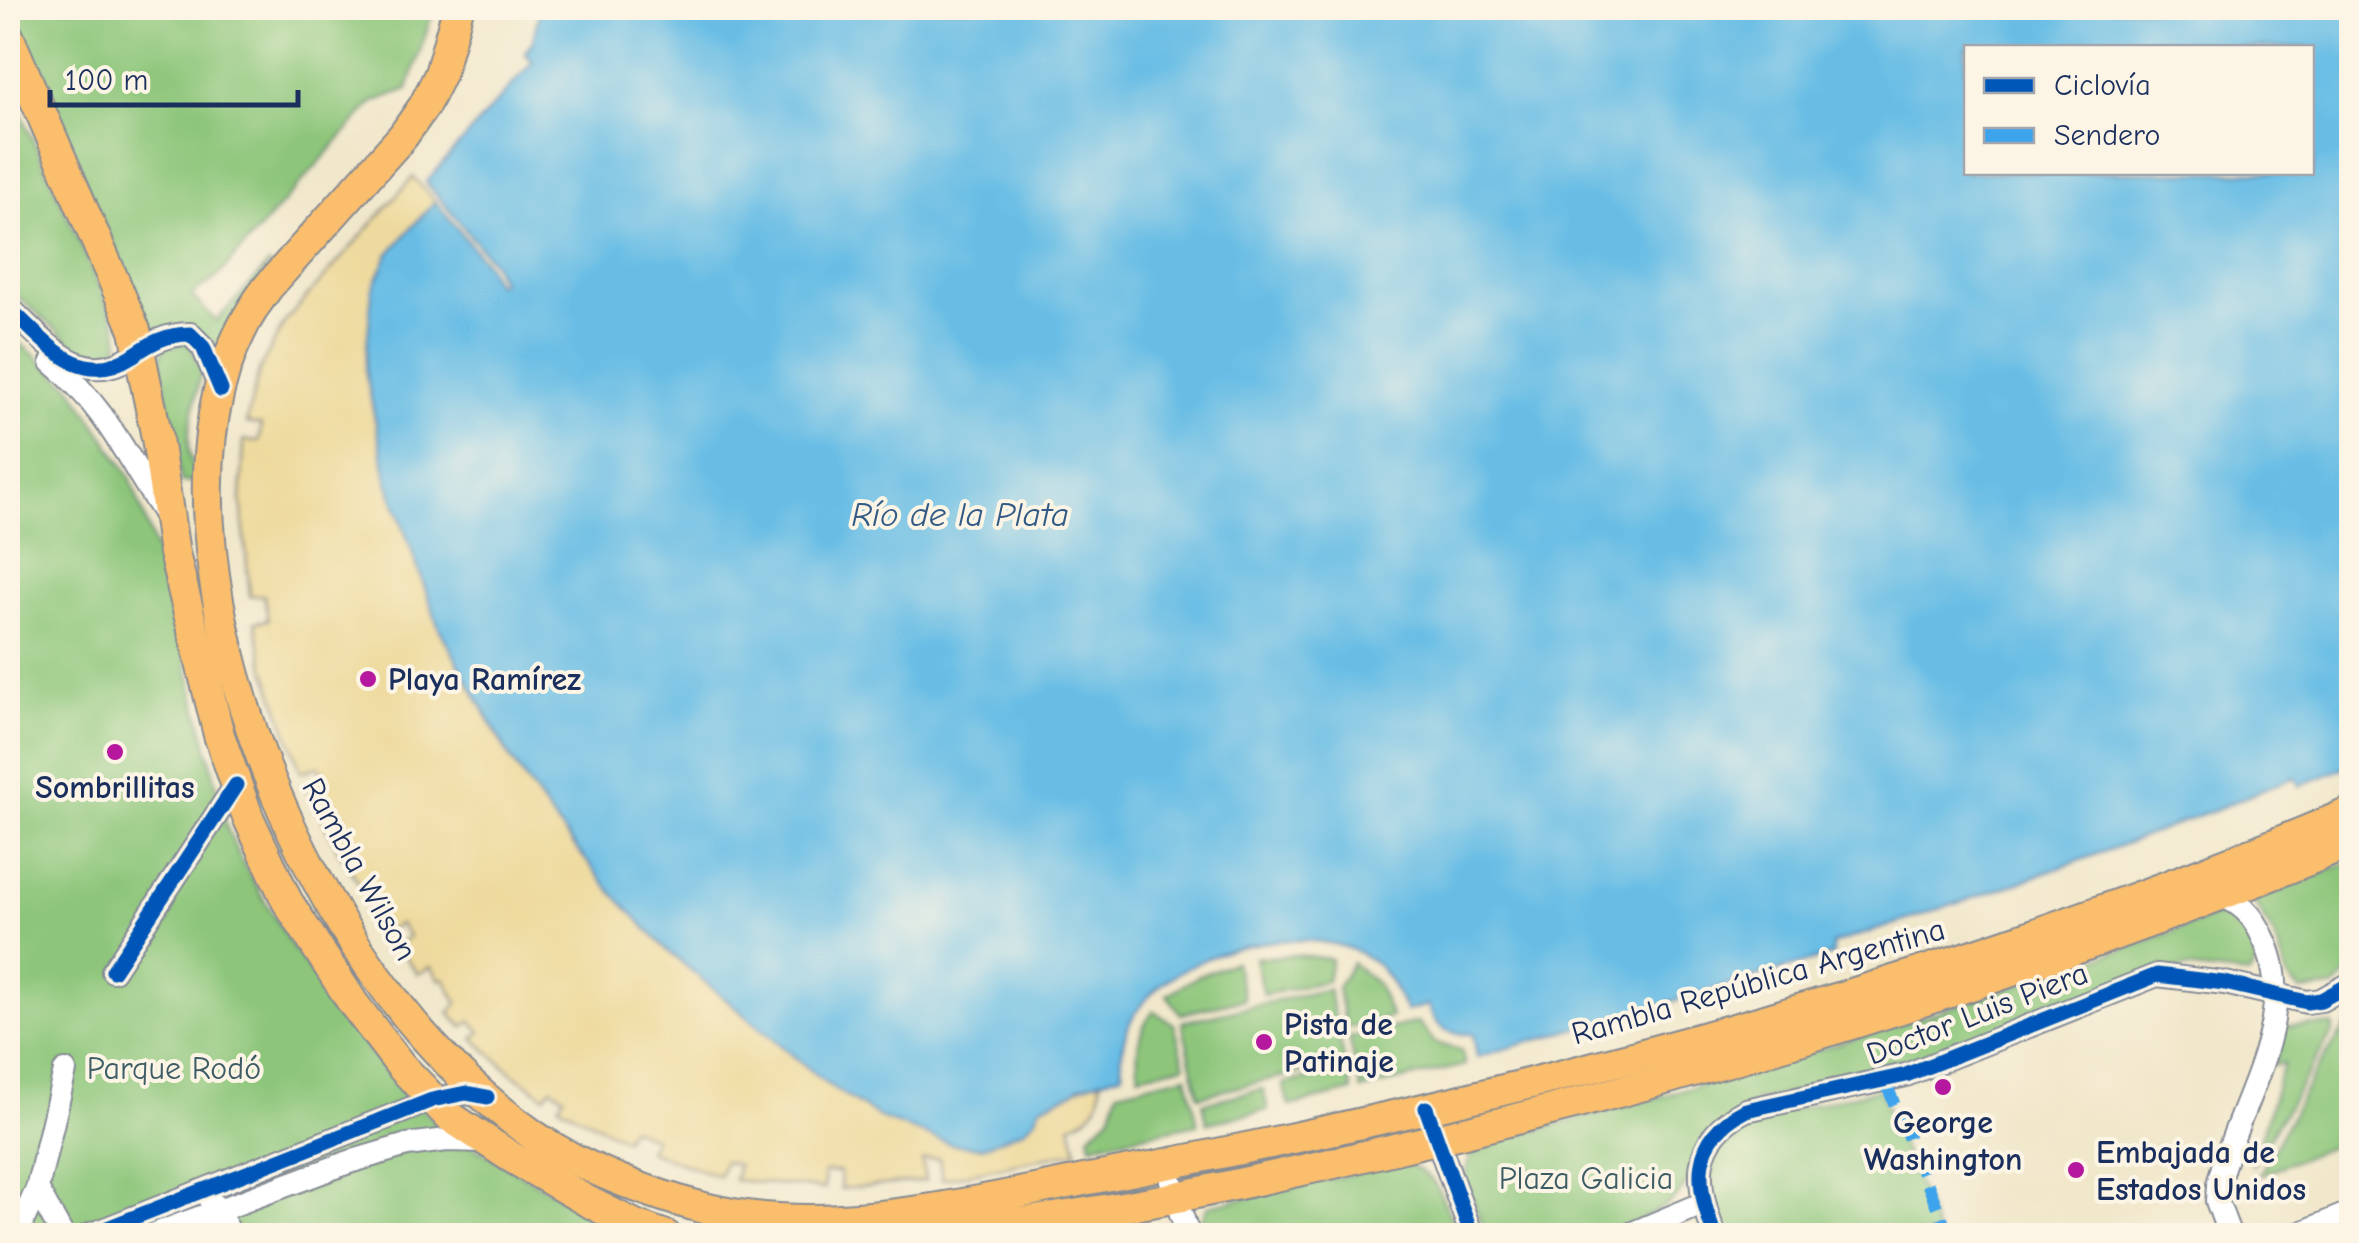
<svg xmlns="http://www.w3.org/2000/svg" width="2359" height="1243" viewBox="0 0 2359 1243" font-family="'Comic Neue',sans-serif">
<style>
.green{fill:#8dc67a;stroke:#547a6c;stroke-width:2.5}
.sand{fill:#eeda9e;stroke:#84847e;stroke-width:2.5}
.water{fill:#69bde5;stroke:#4276a2;stroke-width:2.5;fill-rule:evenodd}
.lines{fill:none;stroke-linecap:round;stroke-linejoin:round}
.minor-casing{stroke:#868b94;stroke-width:26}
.major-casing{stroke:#868b94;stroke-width:34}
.minor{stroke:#fff;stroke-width:22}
.major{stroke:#fabe6d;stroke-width:30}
.quiet{stroke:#3da3ed;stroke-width:12;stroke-dasharray:25 12;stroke-linecap:butt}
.cycleway-casing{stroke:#fcf5e5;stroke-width:21}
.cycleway{stroke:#0057b8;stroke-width:15}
.poi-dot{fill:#b5179e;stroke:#fcf5e5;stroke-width:4}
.labels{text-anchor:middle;stroke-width:8;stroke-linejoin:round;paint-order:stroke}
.poi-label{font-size:32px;font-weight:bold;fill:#1b2f5e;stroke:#fcf5e5;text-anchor:start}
.street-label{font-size:32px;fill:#1b2f5e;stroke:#fcf5e5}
.park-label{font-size:32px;fill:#3d5c66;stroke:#fcf5e5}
.water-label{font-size:35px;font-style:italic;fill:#325a86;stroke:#fcf5e5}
</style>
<rect width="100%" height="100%" fill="#fcf5e5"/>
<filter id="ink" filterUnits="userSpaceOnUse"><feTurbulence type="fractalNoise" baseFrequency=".01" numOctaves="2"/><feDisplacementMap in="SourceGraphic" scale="20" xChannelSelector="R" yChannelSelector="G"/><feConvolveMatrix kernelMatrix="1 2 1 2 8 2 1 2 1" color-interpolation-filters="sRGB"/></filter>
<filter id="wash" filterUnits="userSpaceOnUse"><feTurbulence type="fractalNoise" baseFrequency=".0048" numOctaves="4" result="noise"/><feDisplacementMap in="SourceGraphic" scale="40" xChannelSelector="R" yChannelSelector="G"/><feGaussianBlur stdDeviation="2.25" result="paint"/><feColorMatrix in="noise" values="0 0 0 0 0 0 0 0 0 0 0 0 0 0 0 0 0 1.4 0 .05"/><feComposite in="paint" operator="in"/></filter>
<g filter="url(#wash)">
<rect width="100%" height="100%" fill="#f1e7cb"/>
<path class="green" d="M10 8H434L408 89 373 102 216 278 191 295 216 321 270 263 219 352 151 335 135 290 104 226Z
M8 84 117 326 119 345 108 357 88 358 8 288Z
M8 333 71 386 130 477 166 580 227 828 241 860 292 947 379 1064 440 1127 605 1223 618 1235H8Z
M189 342 201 370 189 434V452L197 482H181L160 359 165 347Z
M2351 861V971L2334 988 2301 991 2288 979 2276 940 2254 901Z
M2219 915C2244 918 2271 955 2248 975L2183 968 1892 1072 1757 1101 1690 1174C1682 1208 1628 1226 1596 1235 1570 1241 1516 1235 1486 1235L1465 1180 1469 1158 1488 1143C1736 1080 1978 1002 2219 915Z
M1296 955 1331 959 1327 981 1263 995 1255 958Z
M1235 962 1244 999 1181 1014 1167 995 1200 975Z
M1352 963 1377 984 1391 1017 1346 1028 1337 988Z
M1328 989 1345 1062 1199 1096 1182 1022Z
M1153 1011 1174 1024 1185 1065 1139 1075C1135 1051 1138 1030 1153 1011Z
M2351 1019V1139L2259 1175 2315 1072Z
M1418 1022 1435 1043 1461 1050 1465 1065 1361 1090 1349 1038Z
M2333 1025V1032L2252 1166 2284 1063 2274 1065 2284 1029 2286 1026Z
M1347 1069 1352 1091 1289 1106 1283 1084Z
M1187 1075 1198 1124 1091 1145 1089 1135 1110 1116 1118 1091Z
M1263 1089 1268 1110 1207 1123 1203 1103Z
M1879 1089 1938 1235 1813 1236 1811 1231 1800 1235H1728L1707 1183 1706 1164 1732 1124Z
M1399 1164C1437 1166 1445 1205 1458 1235L1204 1236 1199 1224 1208 1206Z"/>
<path class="sand" d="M413 177 435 201 388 255 365 369 388 483 439 628 511 760 555 822 612 892 667 950 827 1084 881 1118 913 1129 1035 1119 1041 1106C1063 1098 1079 1086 1101 1079 1101 1104 1095 1116 1071 1124L1077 1151 942 1179 939 1158 922 1160 925 1181 841 1189 840 1172H824V1189L734 1180 738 1165 724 1161 719 1176 648 1151 654 1138 631 1127 624 1139 559 1105 564 1096 551 1088 545 1096 512 1073 474 1039 481 1032 471 1021 463 1027 449 1013 458 1003 444 978 440 980 431 967 418 974 397 946 409 936 399 924 388 931 337 848 308 788 325 781 319 766 301 772 265 668 255 622 268 620 264 595 250 596 241 499 244 440 259 441 261 425 246 423 259 371 284 323Z"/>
<path class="water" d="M547 8H2351V765L2299 786 2295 777C2143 840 1989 895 1832 944L1833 955 1477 1057 1473 1034C1449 1035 1435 1029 1428 1005L1406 1011C1395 990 1387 969 1365 956 1289 911 1105 966 1123 1073L1080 1086 1074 1092 1041 1106 1035 1119 1025 1129 982 1147 950 1144 880 1118 827 1084 667 950 612 892 555 822 511 759 439 628 388 483 365 369 372 290 388 255 435 201 486 264 496 284 501 282 492 262 426 182 533 61 525 53 533 40 539 12ZM1966 48H2312V172H1966Z"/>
</g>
<g filter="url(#ink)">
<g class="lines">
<defs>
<path id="minor" d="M8 307C45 340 79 390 132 356 151 343 166 334 190 334L203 347 221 390
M52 362C105 406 128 460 166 516
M2219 895C2241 903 2252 914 2262 935 2304 1016 2236 1106 2218 1185L2217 1201 2230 1236
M113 971 236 785
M1426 1108 1472 1236
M1167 1164 1175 1197 1189 1236
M37 1189 63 1236
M210 1200 232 1236
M16 1236 37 1189 65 1071
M87 1236 432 1100 466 1093 487 1097
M150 1236 346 1163 407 1145 447 1140 485 1141
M1626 1236 1702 1204
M1715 1236C1695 1185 1689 1139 1746 1110L1906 1075 2157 975 2225 983 2307 1002 2321 1000 2352 983
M2294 1236 2352 1212"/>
<path id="major" d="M458 8 440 74 424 106 403 136 268 287C167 417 212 629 266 769 320 908 409 1048 533 1135 580 1167 649 1194 704 1208 836 1241 984 1198 1115 1174 1537 1094 1955 981 2352 812
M8 36 135 330 157 438 174 553 219 735 248 817 287 901 353 1003 401 1066 449 1116 511 1157 587 1201 635 1225 666 1236
M938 1236C1018 1223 1098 1213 1177 1197 1577 1115 1974 1000 2352 842"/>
</defs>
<use href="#minor" class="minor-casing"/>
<use href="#major" class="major-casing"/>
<use href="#minor" class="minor"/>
<use href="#major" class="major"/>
<path class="quiet" d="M1885 1081 1949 1236"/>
<defs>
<path id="cycleway" d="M8 307C45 340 79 390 132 356 151 343 166 334 190 334L203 347 221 390
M113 971 236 785
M1426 1108 1472 1236
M87 1236 432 1100 466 1093 487 1097
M1715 1236C1695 1185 1689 1139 1746 1110L1906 1075 2157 975 2225 983 2307 1002 2321 1000 2352 983"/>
</defs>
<use href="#cycleway" class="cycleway-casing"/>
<use href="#cycleway" class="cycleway"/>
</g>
</g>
<g class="poi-dot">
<circle cx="368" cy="679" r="10"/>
<circle cx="115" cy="752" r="10"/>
<circle cx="1264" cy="1042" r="10"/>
<circle cx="1943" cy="1087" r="10"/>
<circle cx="2076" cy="1170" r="10"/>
</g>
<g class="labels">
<g class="poi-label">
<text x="388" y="690">Playa Ramírez</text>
<text x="115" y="798" text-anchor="middle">Sombrillitas</text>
<text x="1284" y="1035">Pista de<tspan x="1284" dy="37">Patinaje</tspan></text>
<text x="1943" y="1133" text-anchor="middle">George<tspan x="1943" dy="37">Washington</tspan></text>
<text x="2096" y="1163">Embajada de<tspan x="2096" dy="37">Estados Unidos</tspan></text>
</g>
<g class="street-label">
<text transform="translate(360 869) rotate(61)" y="11">Rambla Wilson</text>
<text transform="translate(1758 981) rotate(-16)" y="11">Rambla República Argentina</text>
<text transform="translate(1977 1013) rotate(-21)" y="11">Doctor Luis Piera</text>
</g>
<g class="park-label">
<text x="174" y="1079">Parque Rodó</text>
<text x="1586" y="1189">Plaza Galicia</text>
</g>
<g class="water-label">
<text x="960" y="526">Río de la Plata</text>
</g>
</g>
<rect width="2359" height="1243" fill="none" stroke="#fcf5e5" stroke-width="40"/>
<rect x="1964" y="45" width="350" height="130" fill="#fcf5e5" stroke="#a2a6af" stroke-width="2.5"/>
<rect x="1984" y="78" width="50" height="15" fill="#0057b8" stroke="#a2a6af" stroke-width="2.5"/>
<text x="2054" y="95" font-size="30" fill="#1b2f5e">Ciclovía</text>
<rect x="1984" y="128" width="50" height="15" fill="#3da3ed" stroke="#a2a6af" stroke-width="2.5"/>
<text x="2054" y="145" font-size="30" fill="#1b2f5e">Sendero</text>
<path d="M50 90v15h248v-15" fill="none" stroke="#1b2f5e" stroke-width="5"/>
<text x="65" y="90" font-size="30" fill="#1b2f5e" stroke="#fcf5e5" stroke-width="8" paint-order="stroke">100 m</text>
</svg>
